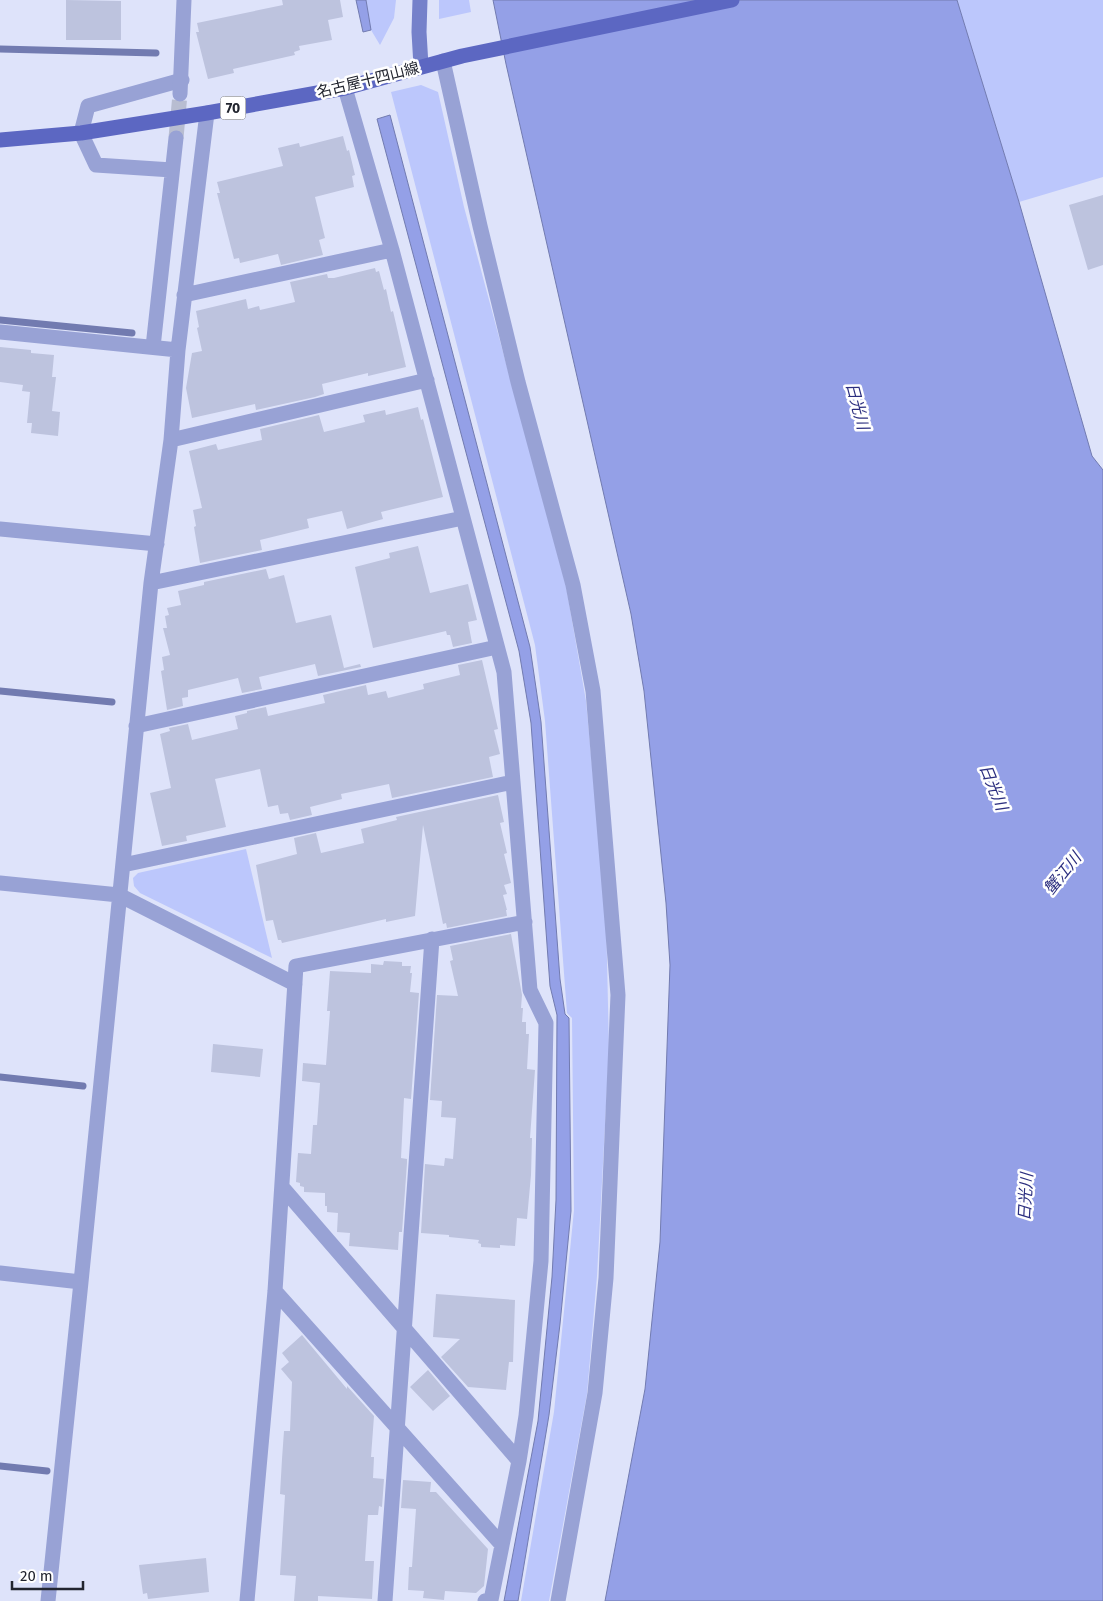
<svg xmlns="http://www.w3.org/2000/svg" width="1103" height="1601" viewBox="0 0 1103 1601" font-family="'Fira Sans','Noto Sans JP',sans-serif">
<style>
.green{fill:#bcc7fc}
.water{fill:#94a0e7;stroke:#727bb0}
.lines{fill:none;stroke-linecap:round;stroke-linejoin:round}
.stream{stroke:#727bb0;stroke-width:7}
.building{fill:#bdc3de}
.minor-tunnel{stroke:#b8bdd1;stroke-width:15;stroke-dasharray:15 8;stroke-linecap:butt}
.minor{stroke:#98a2d5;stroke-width:15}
.tertiary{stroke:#98a2d5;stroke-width:15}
.secondary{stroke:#7581ca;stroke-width:15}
.primary{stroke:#5c67c2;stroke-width:15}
.labels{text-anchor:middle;stroke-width:5;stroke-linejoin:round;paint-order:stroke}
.shield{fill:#fff;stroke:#64666d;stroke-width:1}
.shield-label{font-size:14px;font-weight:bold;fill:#22252f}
.street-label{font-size:15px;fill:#22252f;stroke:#fff}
.water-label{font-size:16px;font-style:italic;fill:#2b2e7f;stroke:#fff}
</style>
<rect width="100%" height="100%" fill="#dee3fa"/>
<path class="green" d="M366 0H396L394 18 380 45 371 30Z
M439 0H469L471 12 439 19Z
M957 0H1103V177L1019 202Z
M421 85 438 92 464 207 566 586 586 701 606 915 609 1050 597 1276 587 1394 549 1601H521L554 1412 574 1210 572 1018 567 1013 545 721 535 645 391 92Z
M246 849 272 958 140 893 134 886 133 878 138 873Z"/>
<path class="water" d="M356 0H366L371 30 363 32Z
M493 0H957L1019 202 1092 456 1103 470V1601H605L645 1389 660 1242 670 965 666 903 644 691 631 614 506 64Z
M390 115 530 647 541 722 560 979 565 1014 569 1018 571 1211 560 1324 549 1415 518 1601H504L538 1421 552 1277 556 1200 557 1015 550 986 531 723 519 651 377 119Z"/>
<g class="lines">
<path class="stream" d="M0 49 156 53
M0 320 132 333
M0 691 112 702
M0 1077 83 1086
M0 1466 47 1471"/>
</g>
<path class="building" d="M66 0 121 1V40H66Z
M282 0H340L343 17 328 20 332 40 299 46 300 50 294 52 295 55 233 69 234 73 208 79 196 32H199L197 23 283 5Z
M343 136 347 151 349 150 355 175 352 176 354 187 315 197 325 238 319 240 323 255 281 265 278 254 240 263 239 258 234 259 217 193H220L217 182 283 166 278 148 299 143 300 147Z
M1103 195V265L1088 270 1069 205Z
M375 268 376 272 379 271 384 290 386 289 391 312 393 311 406 367 368 376V373L322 384 324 394 315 397 256 410 255 404 192 418 186 388 192 353 202 351 197 328 199 327 196 311 246 299 248 309 259 306 260 310 295 302 290 282 327 274 328 278H334Z
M0 347 31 350V353L54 355 52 377H56L52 411 60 412 58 436 31 433 32 423H27L30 392 22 391 23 385 0 382Z
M418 407 421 420 423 419 443 497 381 512 383 519 347 529 342 511 307 519 309 528 260 540 262 550 200 563 194 527 196 526 193 510 202 508 189 451 216 444 218 450 262 440 260 429 319 415 324 432 365 422 363 415 385 410 386 415Z
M418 546 430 593 468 584 477 620 468 622 472 643 453 647 450 635H447L446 631 373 648 355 567 390 558 389 553Z
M266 569 269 579 284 575 296 623 331 615 344 668 360 664 361 667 318 676 315 664 259 677 262 689 242 693 238 678 188 690V697L182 698 183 706 167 710 161 671 164 670 162 657 170 655 163 628H167L165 616 169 615 167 608 181 605 178 591 204 585V582Z
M482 660 498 729 494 730 500 754 489 757 493 777 392 798 389 784 341 794 342 799 310 807 312 815 290 820 288 813 280 814 278 805 268 807 260 769 215 779 226 827 186 836 187 841 162 846 150 793 171 788 160 734 170 731 169 728 188 724 192 740 238 729 235 716 247 713V711L266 707 268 716 325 703 323 695 366 685 368 695 386 691 388 698 424 689 423 684 460 675 458 665Z
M498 795 504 822 500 823 507 853 504 854 511 883 504 885 507 894 503 895 507 910H506L507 916 447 928 446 923 443 924 423 825 415 916 386 922V919L282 943 281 940H278L273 920 266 921 256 865 297 854 294 838 316 833 321 853 364 843 361 829 397 820 396 817Z
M511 934 522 995 521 1008H523L522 1022H526V1034H529L527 1069 535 1070 530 1138H532L531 1175 527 1219 517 1218 515 1246 500 1245V1248L481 1247V1244L478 1243 479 1240 449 1237V1235L421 1233 425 1164 444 1166 445 1158 453 1159 456 1118 441 1117 442 1101 430 1100 437 995 458 996 450 961 453 960 450 946Z
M384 961 402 962V966H411L410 973H412L410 992 419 993 411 1099 404 1098 401 1158 407 1159V1163L402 1232H399L398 1250 349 1246 350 1233 337 1232 338 1213 327 1212V1206H325V1193L304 1192V1187L300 1186V1183L296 1182 298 1153 311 1154 313 1125H317L320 1083 302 1081 303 1063 326 1065 330 1011H327L330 971 371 973V964L383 965Z
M213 1044 263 1049 260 1077 211 1072Z
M436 1294 515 1300 513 1362H509L506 1390 468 1387 441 1357 460 1339 433 1337Z
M302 1335 347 1389V1386L374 1416 371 1457H374L373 1478 384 1479 382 1507 379 1506 378 1515H368L365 1561H374L372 1599 318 1596V1601H294L296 1576 280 1575 285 1495 280 1494 282 1459 284 1431H290L292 1382 281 1369 289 1362 282 1353Z
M428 1370 450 1396 433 1411 410 1387Z
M403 1480 431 1482 430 1492H436L488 1549 484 1586 476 1593 445 1591 444 1600 423 1598 424 1591 408 1590 409 1567H412L416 1509 401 1508Z
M206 1558 209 1592 148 1599 147 1593 143 1594 139 1565Z"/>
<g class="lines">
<path class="minor-tunnel" d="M176 138 180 94"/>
<path class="minor" d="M443 61 480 226 518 382 573 585 593 691 618 995 606 1278 595 1393 558 1601
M345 88 392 250
M172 170 96 165 81 133 88 106 182 80
M184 295 392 250 504 672 530 990 546 1023 541 1261 526 1416 519 1461 491 1600 485 1601
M0 332 178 350
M153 347 176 138
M171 440 427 380
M0 529 157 544
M151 583 463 518
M136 726 497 647
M123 865 513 782
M0 883 119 895 295 984
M282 1187 519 1461
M0 1273 81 1282
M275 1291 502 1545
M48 1601 81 1282 151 583 171 440 178 350 207 113
M247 1601 275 1291 296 966 525 922
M385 1601 432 939"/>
<path class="tertiary" d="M180 94 184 0"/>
<path class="secondary" d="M420 0 419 32 421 66"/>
<path class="primary" d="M0 140 81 133 207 113 345 88 462 56 732 0"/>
</g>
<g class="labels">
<rect class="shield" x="220.5" y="96.5" width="25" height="23" rx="4"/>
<g class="shield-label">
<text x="233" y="113">70</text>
</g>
<g class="street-label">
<text transform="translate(368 80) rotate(-14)" y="5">名古屋十四山線</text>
</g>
<g class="water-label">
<text transform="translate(858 406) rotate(75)" y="6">日光川</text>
<text transform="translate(994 787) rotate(68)" y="6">日光川</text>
<text transform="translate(1062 873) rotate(-51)" y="6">蟹江川</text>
<text transform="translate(1025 1197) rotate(-87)" y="6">日光川</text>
</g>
</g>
<path d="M12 1581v8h71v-8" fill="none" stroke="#22252f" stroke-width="2.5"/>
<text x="20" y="1581" font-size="15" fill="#22252f" stroke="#ffffff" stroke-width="4" paint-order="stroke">20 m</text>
</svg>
